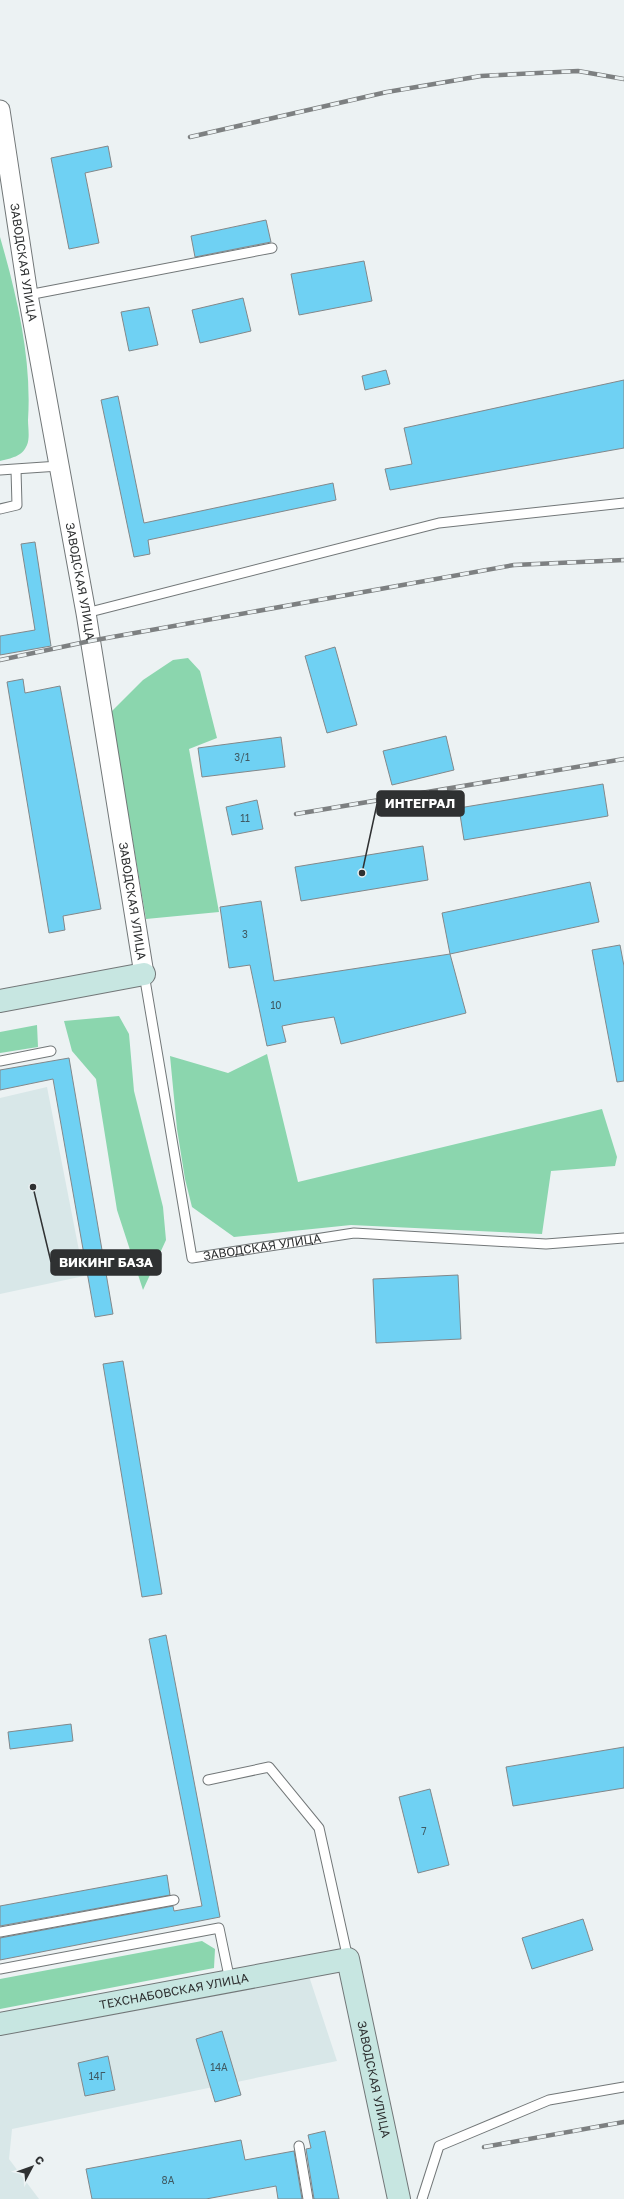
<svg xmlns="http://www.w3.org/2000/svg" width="624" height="2199" viewBox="0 0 624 2199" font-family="'Golos Text',sans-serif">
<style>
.built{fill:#d8e7e8}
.green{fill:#8bd6ae}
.building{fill:#6fd1f3;stroke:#83888a}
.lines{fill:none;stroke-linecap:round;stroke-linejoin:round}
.lane-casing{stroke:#727778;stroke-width:11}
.street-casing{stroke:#727778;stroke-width:21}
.secondary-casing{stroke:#727778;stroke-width:24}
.lane{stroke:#fff;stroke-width:9}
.street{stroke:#fff;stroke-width:19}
.secondary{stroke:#c7e6e1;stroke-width:22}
.rail-casing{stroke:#7d8081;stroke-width:4.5}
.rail{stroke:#ecf2f3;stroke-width:3;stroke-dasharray:9;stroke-linecap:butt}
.labels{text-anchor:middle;stroke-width:4;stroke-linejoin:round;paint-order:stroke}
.number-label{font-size:10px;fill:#3f5962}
.street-label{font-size:12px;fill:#2f3132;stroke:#ecf2f3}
.leader{fill:none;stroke:#2f3132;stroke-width:1.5}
.callout-dot{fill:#2f3132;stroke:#ecf2f3;stroke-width:1.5}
.callout{fill:#2f3132;stroke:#2f3132;stroke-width:1.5}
.callout-label{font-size:13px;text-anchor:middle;font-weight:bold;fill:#fff}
</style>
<rect width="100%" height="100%" fill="#ecf2f3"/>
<path class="built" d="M47 1087 84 1276 0 1294V1098Z
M305 1964 337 2061 12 2129 9 2159 39 2199H0V2024Z"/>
<path class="green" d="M0 237C17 296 32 359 28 420 28 427 30 438 27 445 22 457 11 458 0 461Z
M188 658 200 671 217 738 189 749 219 912 146 919 111 712 143 680 173 660Z
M119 1016 129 1034 134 1091 163 1207 166 1240 143 1290 117 1210 96 1079 72 1051 64 1021Z
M37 1025 38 1047 0 1053V1032Z
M267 1054 298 1182 602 1109 617 1157 615 1166 551 1171 542 1234 351 1225 234 1237 192 1207 185 1179 177 1129 170 1056 228 1073Z
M202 1941 215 1949 214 1968 0 2009V1979Z"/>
<path class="building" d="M108 146 112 167 85 173 99 243 69 249 51 158Z
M266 220 271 242 195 257 191 236Z
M364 261 372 301 299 315 291 274Z
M243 298 251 331 200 343 192 310Z
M149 307 158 345 129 351 121 312Z
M386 370 390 384 365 390 362 376Z
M624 380V448L390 490 385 469 412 464 404 428Z
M118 396 144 523 333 483 336 500 148 540 150 554 134 557 101 400Z
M35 542 51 646 0 655V636L35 630 21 544Z
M335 647 357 725 327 733 305 656Z
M23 679 25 693 60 686 101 909 63 916 65 930 49 933 7 682Z
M446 736 454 770 392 785 383 751Z
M281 737 285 767 202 777 198 748Z
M603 784 608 816 464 840 459 808Z
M257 800 263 829 232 835 226 807Z
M423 846 428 880 301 901 295 867Z
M590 882 599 922 450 954 442 913Z
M261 901 274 981 450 954 466 1013 341 1044 334 1017 297 1023 282 1026 286 1042 267 1046 250 965 229 968 220 907Z
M620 945 624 966V1081L617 1082 592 950Z
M69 1058 113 1314 95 1317 53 1079 0 1090V1070Z
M458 1275 461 1339 376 1343 373 1279Z
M123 1361 162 1594 142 1597 103 1364Z
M166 1635 220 1917 0 1960V1938L173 1906 174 1911 202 1906 149 1639Z
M71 1724 73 1741 10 1749 8 1732Z
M624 1747V1788L513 1806 506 1767Z
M430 1789 449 1865 418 1873 399 1797Z
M167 1875 170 1895 0 1926V1906Z
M583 1919 593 1950 532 1969 522 1938Z
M222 2031 241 2095 215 2102 196 2039Z
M108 2056 115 2090 85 2096 78 2063Z
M325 2131 339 2199H314L306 2149 311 2148 308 2135Z
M241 2140 245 2160 294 2151 302 2199H278L276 2186 206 2199H92L86 2169Z"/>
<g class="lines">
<defs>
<g id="lane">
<path d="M28 295 272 248"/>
<path d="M0 470 59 466"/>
<path d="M0 509 17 505 16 470"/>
<path d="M86 613 439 523 624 503"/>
<path id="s1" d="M144 974 192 1258 354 1233 546 1244 624 1238"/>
<path d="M0 1061 51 1051"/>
<path d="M208 1780 269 1767 319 1828 348 1959"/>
<path d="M0 1932 174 1900"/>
<path d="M0 1969 219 1928 230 1981"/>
<path d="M299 2146 308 2199"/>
<path d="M422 2199 439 2146 549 2100 624 2087"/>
</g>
<g id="street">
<path id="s2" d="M0 110 28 295 86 613 144 974"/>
</g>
<g id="secondary">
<path d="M0 1001 144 974"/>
<path id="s3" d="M0 2024 348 1959 399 2199"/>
</g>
</defs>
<use href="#lane" class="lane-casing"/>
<use href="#street" class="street-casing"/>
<use href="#secondary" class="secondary-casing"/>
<use href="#lane" class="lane"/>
<use href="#street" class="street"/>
<use href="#secondary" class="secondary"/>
<defs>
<path id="rail" d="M190 137 387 92 481 76 578 71 624 79
M0 660 90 641 514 565 624 560
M296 814 624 759
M484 2147 624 2122"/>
</defs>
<use href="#rail" class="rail-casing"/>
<use href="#rail" class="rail"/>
</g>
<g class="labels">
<g class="number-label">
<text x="242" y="761">3/1</text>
<text x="245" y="822">11</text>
<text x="245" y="938">3</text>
<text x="276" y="1009">10</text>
<text x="424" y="1835">7</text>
<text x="219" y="2071">14А</text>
<text x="97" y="2080">14Г</text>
<text x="168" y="2184">8А</text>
</g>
<g class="street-label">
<text dy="4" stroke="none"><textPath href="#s2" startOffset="154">ЗАВОДСКАЯ УЛИЦА</textPath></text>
<text dy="4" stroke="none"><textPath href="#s2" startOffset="478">ЗАВОДСКАЯ УЛИЦА</textPath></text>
<text dy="4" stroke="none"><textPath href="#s2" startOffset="802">ЗАВОДСКАЯ УЛИЦА</textPath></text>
<text dy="4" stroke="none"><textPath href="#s1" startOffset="359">ЗАВОДСКАЯ УЛИЦА</textPath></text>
<text dy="4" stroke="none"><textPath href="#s3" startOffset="177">ТЕХСНАБОВСКАЯ УЛИЦА</textPath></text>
<text dy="4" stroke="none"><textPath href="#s3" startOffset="477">ЗАВОДСКАЯ УЛИЦА</textPath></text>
</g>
</g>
<path class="leader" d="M362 873L377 804M33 1187L51 1262"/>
<g class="callout-dot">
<circle cx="362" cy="873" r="4"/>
<circle cx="33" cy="1187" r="4"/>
</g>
<g class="callout">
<rect x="377" y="791" width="87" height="25" rx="4"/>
<rect x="51" y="1250" width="110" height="25" rx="4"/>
</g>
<g class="callout-label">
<text x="420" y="808">ИНТЕГРАЛ</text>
<text x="106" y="1267">ВИКИНГ БАЗА</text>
</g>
<g transform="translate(32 2167) rotate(49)" stroke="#ecf2f3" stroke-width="3" paint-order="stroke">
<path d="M0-3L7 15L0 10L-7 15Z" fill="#2f3132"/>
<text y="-6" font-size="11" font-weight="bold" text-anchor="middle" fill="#2f3132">С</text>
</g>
</svg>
